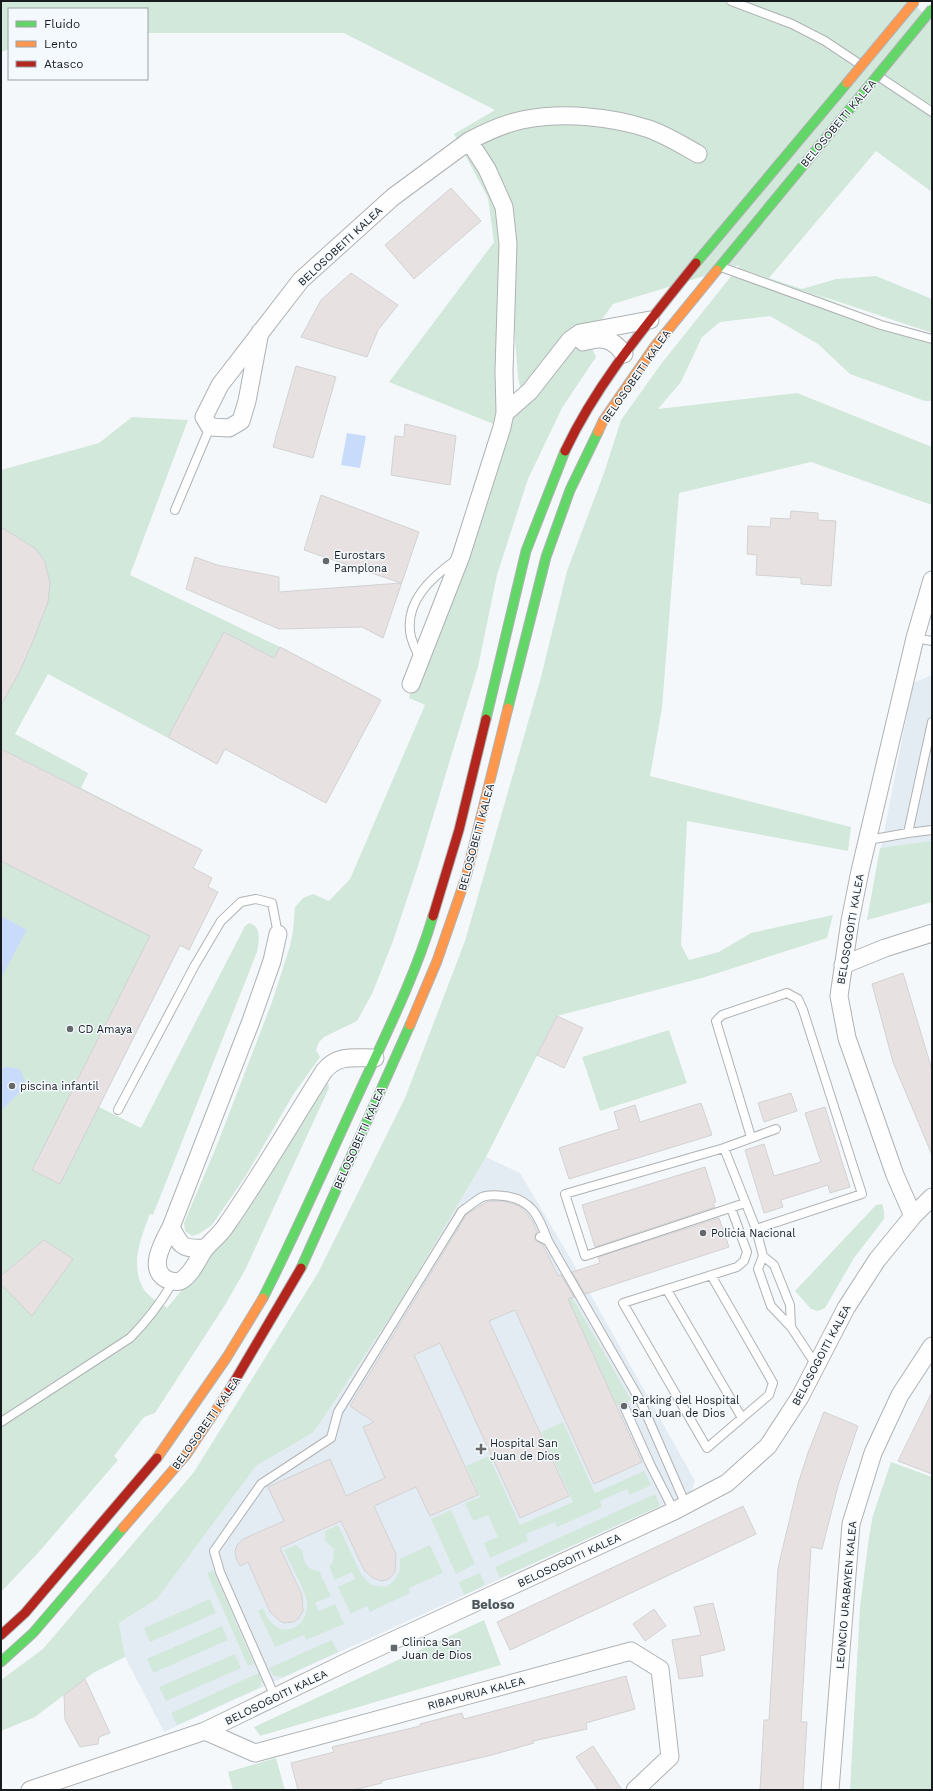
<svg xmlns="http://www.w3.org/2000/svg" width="933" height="1791" viewBox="0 0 933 1791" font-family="'Work Sans',sans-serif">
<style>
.built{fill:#e4ecf3}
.green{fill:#d2e8db;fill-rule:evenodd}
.water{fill:#c8dbfb}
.building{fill:#e8e1e2;stroke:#d2d2d3}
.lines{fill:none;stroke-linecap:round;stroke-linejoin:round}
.lane-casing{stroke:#afb2b4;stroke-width:10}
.street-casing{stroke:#afb2b4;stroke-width:19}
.fast-casing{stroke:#afb2b4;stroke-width:11}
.slow-casing{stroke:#afb2b4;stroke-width:11}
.jam-casing{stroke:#afb2b4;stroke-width:11}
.lane{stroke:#fefefe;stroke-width:8}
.street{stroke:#fefefe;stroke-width:17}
.fast{stroke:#63d668;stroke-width:9}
.slow{stroke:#ff974d;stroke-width:9}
.jam{stroke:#b3261e;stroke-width:9}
.fast-bridge-casing{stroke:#afb2b4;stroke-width:11;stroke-linecap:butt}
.slow-bridge-casing{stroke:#afb2b4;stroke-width:11;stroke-linecap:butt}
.fast-bridge{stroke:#63d668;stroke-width:9}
.slow-bridge{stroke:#ff974d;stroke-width:9}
.poi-dot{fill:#65686b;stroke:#f3f9fd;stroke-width:1.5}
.labels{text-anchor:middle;stroke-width:3;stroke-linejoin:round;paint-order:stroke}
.street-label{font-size:11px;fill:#181b1e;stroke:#f3f9fd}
.poi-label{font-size:11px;fill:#181b1e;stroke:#f3f9fd;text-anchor:start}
.quarter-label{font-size:13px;font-weight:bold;fill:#4f575d;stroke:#f3f9fd}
</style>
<rect width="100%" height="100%" fill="#f5f8fb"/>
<path class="built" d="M932 675V902L867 920 913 683Z
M486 1157 520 1173 572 1261 695 1481 691 1492 164 1732 125 1657 119 1623 157 1599 256 1466 314 1432 404 1296Z"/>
<path class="green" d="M1 1H910L932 20V192L876 151 769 278 802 289 836 279 876 276 932 299V333L812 293 932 341V401H925L850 374 818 344 770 316 720 322 702 337 681 382 658 409 797 393 932 447V505L811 462 679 493 662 708 650 776 851 827 848 851 687 821 681 945 689 960 719 952 751 933 833 915 827 938 702 978 557 1016 486 1157 404 1296 314 1432 256 1466 157 1599 119 1623 125 1657 93 1673 35 1717 1 1731V1680L43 1649 194 1472 318 1273 405 1098 465 941 541 677 567 571 604 473 621 420 661 364 740 265 613 304 588 339 596 357 562 408 528 479 497 575 478 667 419 863 393 941 372 994 357 1021 324 1037 319 1042 316 1050 320 1057 293 1095 245 1177 212 1225 199 1234 192 1236 185 1231 184 1223 217 1145 272 1002 290 946 293 931 295 907 303 898 313 894 329 901 350 879 425 705 409 698 411 684 501 427 389 382 494 242 488 198 454 134 495 110 344 33H147V9H9V49L1 52ZM508 249 518 377 522 397 505 412Z
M132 417 188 420 130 575 280 647 381 700 326 803 225 749 217 764 48 674 15 734 88 773 81 788 202 850 193 868 212 878 208 887 218 892 189 950 180 946 99 1107 141 1128 245 926 249 923C262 926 259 942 257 952L153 1215 150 1214C141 1237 130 1264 143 1288 147 1296 160 1303 167 1308L211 1254 229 1236 328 1082 329 1088 245 1270 225 1305 155 1413 144 1417 114 1456 118 1460 38 1553 1 1592V470L99 443Z
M932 841V902L867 920 880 848Z
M669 1030 687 1083 600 1111 582 1057Z
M882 1204 884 1211V1219L854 1258 825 1308 818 1311 811 1309 795 1291 876 1205Z
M566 1287 631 1400 617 1406 563 1288Z
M563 1422 595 1493 644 1471 651 1485 630 1495 627 1489 600 1501 602 1507 557 1527 555 1522 526 1534 528 1541 490 1558 484 1543 498 1537 488 1515 473 1521 465 1503 480 1497 466 1466 489 1456 520 1525 573 1502 541 1432Z
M891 1462 932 1477V1790H850L860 1607 869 1537 873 1515Z
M655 1494 660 1506 500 1578 495 1567Z
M451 1510 475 1564 456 1574 431 1519Z
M338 1525 361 1574 371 1585 386 1587C397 1579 401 1573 400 1559L430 1545 443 1573 409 1588 410 1593 370 1612 367 1606 351 1614 338 1587 355 1579 352 1572 335 1580 329 1566 333 1562 334 1549 325 1541V1531Z
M296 1545 303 1551C303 1562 307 1570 319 1571L331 1596 315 1603 319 1611 335 1604 344 1624 306 1640 304 1635 275 1647 258 1611 263 1608C265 1612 266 1617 269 1620 284 1640 309 1626 307 1602 306 1592 289 1561 284 1550Z
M213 1570 254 1664 248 1666 207 1573Z
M480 1573 485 1585 464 1595 459 1582Z
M210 1599 216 1613 150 1642 144 1628Z
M484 1620 501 1665 260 1736 254 1727Z
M222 1626 228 1640 153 1673 147 1659Z
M332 1640 338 1652 283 1677 274 1676 269 1668Z
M235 1654 241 1668 166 1701 159 1687Z
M259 1673 262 1682 259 1688 177 1725 171 1713Z
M276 1758 285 1790H233L228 1772Z"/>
<path class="water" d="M347 433 366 436 360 468 341 465Z
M1 916 27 930 1 978Z
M7 1067 20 1069 25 1081 22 1090 1 1111V1069Z"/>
<path class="building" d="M451 188 481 221 414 279 385 245Z
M351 273 398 305 378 330 367 357 301 337 321 300Z
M296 366 336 377 313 458 273 447Z
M405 424 456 436 450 485 391 475 395 436 404 437Z
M321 495 419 532 383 638 362 627 279 629 186 589 195 557 217 565 279 577V592L401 583 304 550Z
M791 511 818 513V520L836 521 831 586 801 584V578L756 575 757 555 747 554 748 526 770 527 771 518 790 519Z
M1 527 36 549 45 562 50 583 48 602 35 636 21 669 1 705Z
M224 632 274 658 280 647 381 700 326 803 225 749 217 764 168 737Z
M1 749 202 850 193 868 212 878 208 887 218 892 189 950 180 945 60 1184 32 1170 150 936 1 861Z
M903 973 932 1070V1155L893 1062 872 984Z
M557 1016 583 1028 564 1068 537 1055Z
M791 1093 797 1111 764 1122 758 1103Z
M701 1103 712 1135 569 1179 559 1148 619 1129 614 1112 635 1105 640 1122Z
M825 1107 850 1187 830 1193 828 1185 781 1200 783 1207 764 1213 745 1150 764 1144 774 1176 821 1162 805 1113Z
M705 1167 716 1202 713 1203 715 1207 595 1247 582 1205Z
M488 1201H503L519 1206 526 1212 533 1222 537 1232 535 1235V1240L543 1245 558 1276 561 1275 574 1297 568 1299 642 1462 594 1484 515 1310 489 1321 569 1496 520 1518 440 1343 414 1355 478 1495 430 1516 416 1487 374 1506 396 1554 395 1572 390 1578 386 1580 381 1581 373 1578 364 1570 341 1521 280 1548 302 1595 303 1611 298 1619 294 1622 284 1623 280 1621 270 1612 248 1562 240 1566 236 1558 235 1551 237 1545 243 1539 284 1521 268 1487 330 1459 346 1496 385 1478 363 1427 374 1422 350 1406 467 1214Z
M719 1218 729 1247 585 1294 572 1272 600 1263 598 1257Z
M44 1240 73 1259 32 1316 1 1284V1276Z
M932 1392V1474L898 1461Z
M824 1412 858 1426 838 1486 822 1549 811 1547 801 1722H807L803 1790H760L764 1720H769L778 1568 798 1484 808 1453Z
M743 1506 756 1534 510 1650 497 1622Z
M713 1603 725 1650 700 1656 703 1676 679 1679 672 1640 701 1635 694 1607Z
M654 1609 666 1626 645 1641 633 1624Z
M626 1676 635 1709 586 1723 587 1729 533 1741 534 1743 492 1755 381 1781 382 1783 353 1790H298L291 1763 334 1752 332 1747 420 1726V1724L462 1713 464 1719Z
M85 1679 110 1733 99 1737 98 1744 80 1747 65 1720 64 1695Z
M593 1746 622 1790H598L576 1757Z"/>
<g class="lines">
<defs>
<path id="lane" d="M731 1 792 24 825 41 861 65
M878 76 932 112
M721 267 881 325 932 339
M175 510 210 427
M915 638 932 641
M419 657C416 651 413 644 411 637 403 602 432 577 457 559
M908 833 932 830
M868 840 908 833 932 722
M118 1110 195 965 221 921 241 902 256 899 272 903 278 934
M751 1137 716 1021 722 1015 787 993 798 999 803 1010 862 1194 756 1229
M724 1148 776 1129
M745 1203 585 1256 565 1194 724 1148 756 1229 763 1256 774 1265 790 1305 791 1327
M540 1237 548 1241 641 1402 686 1505
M763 1256 758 1269 771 1306 791 1327 816 1365
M711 1275 773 1383 769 1395 742 1418
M667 1290 742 1418 707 1448 623 1303 737 1267 744 1261 747 1252 731 1208
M624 1406 650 1464 674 1511
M1 1422 130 1338C148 1320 160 1304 173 1282
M275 1697 220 1572 214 1551 261 1484 331 1438 338 1412 462 1211C468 1207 475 1201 482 1197 489 1194 497 1195 504 1196 532 1199 539 1217 548 1241"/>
<path id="street" d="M469 141C486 132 503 124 522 120 563 112 609 116 649 129 666 135 682 145 698 154
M260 332 247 401 241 421 229 428 210 427 204 417 220 385 301 280 393 197 469 141 487 169 504 207 508 244 504 371 505 413 502 427 461 556 411 684
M583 342C602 336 612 338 624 354
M505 413 530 391 570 340 580 333 650 320
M278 934 272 961 251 1021 171 1227C164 1241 147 1268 166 1279 170 1281 176 1282 180 1281 191 1276 198 1259 204 1250 210 1242 219 1236 225 1227 260 1177 291 1123 324 1071 338 1054 355 1058 375 1058
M843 965 885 948 932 933
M913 1216 895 1175 847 1038 839 996 850 921 860 871 915 638 932 580
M171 1227C181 1247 182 1249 205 1248
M205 1731 255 1753 631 1651 660 1669 670 1757 635 1790
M30 1790 205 1731 351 1660 674 1511 727 1483 768 1446 800 1397 846 1308 877 1260 913 1216 932 1197
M830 1790 851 1524 873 1453 900 1395 932 1346"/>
<path id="fast" d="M696 263 847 83
M717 270 863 93
M508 708 546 557 570 490 598 432
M486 719 526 551 565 451
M301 1268 410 1025
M263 1298C297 1231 327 1162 358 1095 385 1036 415 977 433 916
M1 1662 33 1633 123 1528"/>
<path id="slow" d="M598 432 603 421 655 346 717 270
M410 1025 437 961 466 877 508 708
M157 1458 227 1357 263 1298
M123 1528 186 1455 230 1389"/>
<path id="jam" d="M565 451C598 381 649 322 696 263
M433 916 459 830 486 719
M230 1389 301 1268
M1 1635 25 1613 157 1458"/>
</defs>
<use href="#lane" class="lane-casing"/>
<use href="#street" class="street-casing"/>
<use href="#fast" class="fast-casing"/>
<use href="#slow" class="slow-casing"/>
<use href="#jam" class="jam-casing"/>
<use href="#lane" class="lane"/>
<use href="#street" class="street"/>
<use href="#fast" class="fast"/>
<use href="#slow" class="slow"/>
<use href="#jam" class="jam"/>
<defs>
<path id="fast-bridge" d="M863 93 932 9"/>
<path id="slow-bridge" d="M847 83 915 1"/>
</defs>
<use href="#fast-bridge" class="fast-bridge-casing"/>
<use href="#slow-bridge" class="slow-bridge-casing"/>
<use href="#fast-bridge" class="fast-bridge"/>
<use href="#slow-bridge" class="slow-bridge"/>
</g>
<g class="poi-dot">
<circle cx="326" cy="561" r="4"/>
<circle cx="70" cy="1029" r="4"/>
<circle cx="12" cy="1086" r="4"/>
<circle cx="703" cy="1233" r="4"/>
<circle cx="624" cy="1406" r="4"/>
<path d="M479 1443h4v4h4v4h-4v4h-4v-4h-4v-4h4z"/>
<rect x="390" y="1644" width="8" height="8" rx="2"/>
</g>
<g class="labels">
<g class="street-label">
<text transform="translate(838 123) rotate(-50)" y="4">BELOSOBEITI KALEA</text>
<text transform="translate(340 246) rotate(-43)" y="4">BELOSOBEITI KALEA</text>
<text transform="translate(636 376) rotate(-55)" y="4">BELOSOBEITI KALEA</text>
<text transform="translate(476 837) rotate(-75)" y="4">BELOSOBEITI KALEA</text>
<text transform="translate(850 929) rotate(-80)" y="4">BELOSOGOITI KALEA</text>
<text transform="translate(359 1138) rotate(-66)" y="4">BELOSOBEITI KALEA</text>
<text transform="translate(821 1355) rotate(-62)" y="4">BELOSOGOITI KALEA</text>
<text transform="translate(206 1423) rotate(-55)" y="4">BELOSOBEITI KALEA</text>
<text transform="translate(569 1560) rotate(-25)" y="4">BELOSOGOITI KALEA</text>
<text transform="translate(846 1595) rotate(-85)" y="4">LEONCIO URABAYEN KALEA</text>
<text transform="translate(476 1693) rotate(-15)" y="4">RIBAPURUA KALEA</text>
<text transform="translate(276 1697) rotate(-26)" y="4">BELOSOGOITI KALEA</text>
</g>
<g class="poi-label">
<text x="334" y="559">Eurostars<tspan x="334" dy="13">Pamplona</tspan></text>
<text x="78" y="1033">CD Amaya</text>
<text x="20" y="1090">piscina infantil</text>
<text x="711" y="1237">Policía Nacional</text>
<text x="632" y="1404">Parking del Hospital<tspan x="632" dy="13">San Juan de Dios</tspan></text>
<text x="490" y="1447">Hospital San<tspan x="490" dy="13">Juan de Dios</tspan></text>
<text x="402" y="1646">Clinica San<tspan x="402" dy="13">Juan de Dios</tspan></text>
</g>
<g class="quarter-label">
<text x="493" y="1609">Beloso</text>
</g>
</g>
<rect width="933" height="1791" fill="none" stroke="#181b1e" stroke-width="4"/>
<rect x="8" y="8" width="140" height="72" fill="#f3f9fd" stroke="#9ba0a4"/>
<rect x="16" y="21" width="20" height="6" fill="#63d668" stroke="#9ba0a4"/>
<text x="44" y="28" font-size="12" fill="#181b1e">Fluido</text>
<rect x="16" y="41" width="20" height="6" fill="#ff974d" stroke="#9ba0a4"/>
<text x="44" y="48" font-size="12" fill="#181b1e">Lento</text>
<rect x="16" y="61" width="20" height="6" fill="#b3261e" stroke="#9ba0a4"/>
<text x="44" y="68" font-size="12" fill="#181b1e">Atasco</text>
</svg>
